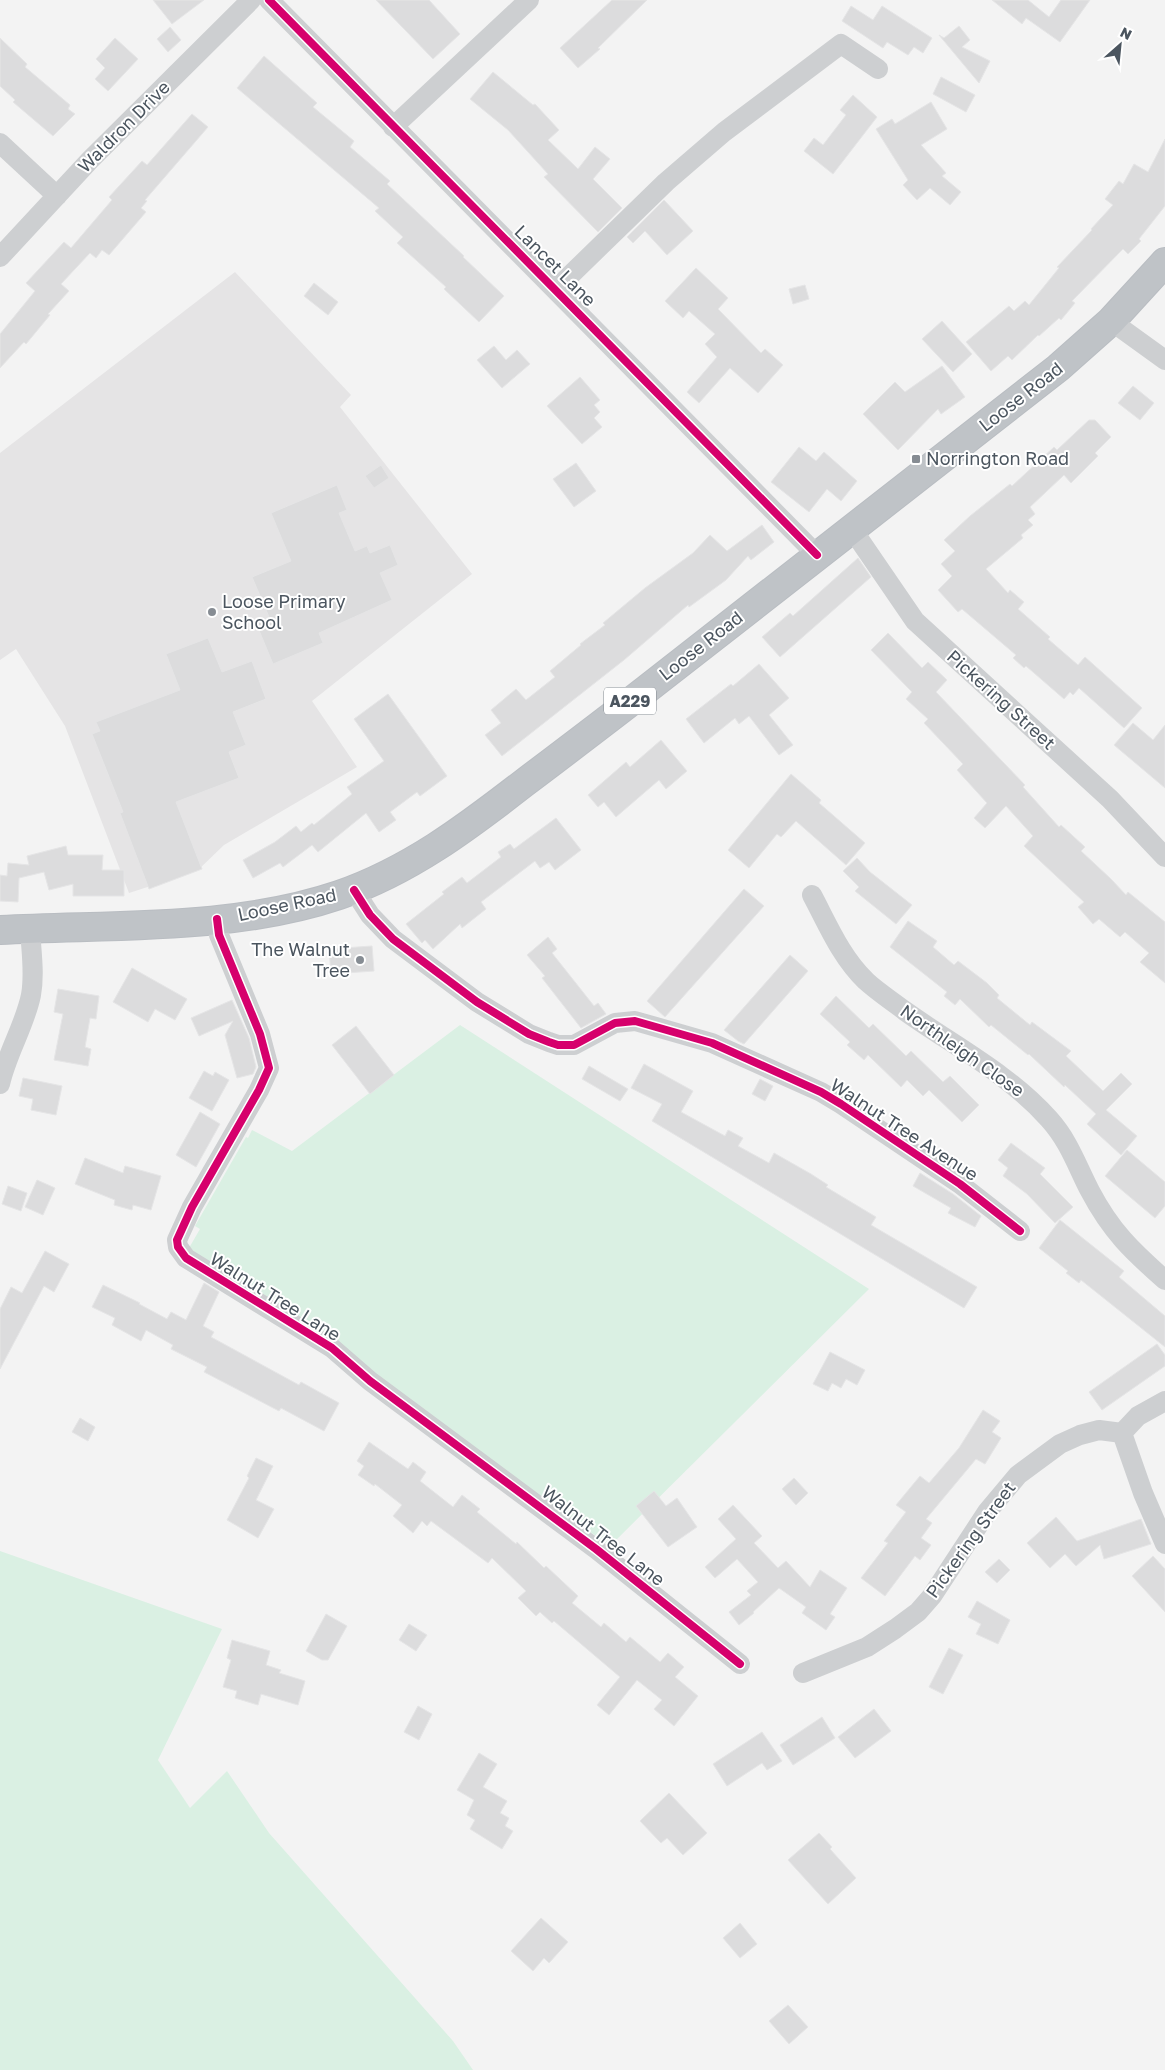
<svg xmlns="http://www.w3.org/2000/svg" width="1165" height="2070" viewBox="0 0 1165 2070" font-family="'Golos Text',sans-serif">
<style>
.education{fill:#e5e4e5}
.green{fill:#daf0e3}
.building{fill:#dcdcdd;stroke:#e5e5e6}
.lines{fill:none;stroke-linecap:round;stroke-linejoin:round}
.highway-casing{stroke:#b9bdc2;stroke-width:30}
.street{stroke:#cdcfd1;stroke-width:20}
.highway{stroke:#bfc3c7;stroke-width:28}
.cycleway-casing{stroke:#fff;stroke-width:11}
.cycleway{stroke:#d6006c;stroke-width:8}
.poi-dot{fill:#868c93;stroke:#fff;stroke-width:2}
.labels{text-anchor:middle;stroke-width:4;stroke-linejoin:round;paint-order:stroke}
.shield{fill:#fff;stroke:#81888f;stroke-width:1}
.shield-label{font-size:16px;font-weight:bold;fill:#4b555f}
.street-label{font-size:18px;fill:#4b555f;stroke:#fff}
.poi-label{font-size:18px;fill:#4b555f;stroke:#fff;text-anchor:start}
</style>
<rect width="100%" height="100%" fill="#f3f3f3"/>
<path class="education" d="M235 272 351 395 340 407 472 574 312 701 357 767 224 845 197 871 129 893 65 726 16 649 0 660V453Z"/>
<path class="green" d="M460 1025 869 1289 610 1546 189 1248 200 1229 195 1226 246 1137 248 1138 252 1130 292 1151Z
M0 1551 222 1629 158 1760 190 1808 227 1771 269 1833 453 2041 473 2070H0Z"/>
<path class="building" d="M153 0H204L172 24Z
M376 0H429L460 34 433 59Z
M612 0H647L598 48 600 49 578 68 560 48Z
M992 0H1028L1049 17 1061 0H1090L1060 42 1026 18 1022 24Z
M851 6 873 20 882 6 932 38 923 53 914 47 908 55 887 42 883 48 842 21Z
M959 26 970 40 962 47 990 61 979 83 939 35 944 38Z
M170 27 181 40 168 52 157 39Z
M0 38 27 64 25 67 70 105 68 109 75 114 53 136 13 102 15 100 0 86Z
M115 38 138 59 108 91 95 79 105 68 96 59Z
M264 56 317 103 313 107 354 141 350 147 390 181 387 184 464 256 463 257 504 296 479 322 444 289 446 287 397 243 403 237 375 211 379 208 237 88Z
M493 72 533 105 535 104 559 130 548 140 578 169 595 147 610 159 593 179 622 208 598 232 544 177 548 174 508 130 470 99Z
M941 77 975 95 966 112 933 94Z
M853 95 877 117 833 174 804 151 814 138 823 145 846 115 840 110Z
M931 102 947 129 921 145 946 173 942 176 961 192 950 205 930 188 917 200 903 185 908 180 876 129 892 119 895 124Z
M192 114 208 127 145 200 147 201 141 208 146 212 109 255 102 250 96 258 90 253 61 284 69 291 48 314 50 315 26 344 24 342 0 368V334L35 291 26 283 64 242 71 248 112 200 109 197 142 161 147 165Z
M1165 139V206L1139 239 1141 241 1128 254 1123 249 1072 301 1075 303 1061 320 1059 318 1039 336 1038 335 1012 360 1008 356 991 371 966 342 1009 306 1014 311 1025 301 1029 305 1059 268 1057 267 1092 230 1091 229 1113 205 1105 199 1119 181 1123 184 1134 164 1148 172Z
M664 200 693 231 667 255 645 231 633 243 627 237Z
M696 268 728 298 718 309 761 353 765 349 783 365 758 393 730 368 699 403 687 392 717 357 705 344 715 334 689 311 683 318 665 301Z
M314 283 338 302 328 315 304 296Z
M805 285 809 299 793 304 789 289Z
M942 321 972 354 953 372 922 339Z
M494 346 506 360 517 350 530 364 502 388 477 360Z
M942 366 965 397 941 414 938 409 898 450 863 414 895 382 905 392Z
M580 377 600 400 594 405 600 412 594 418 602 427 582 444 547 406Z
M1133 386 1154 403 1140 420 1118 403Z
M1089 420H1095L1111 437 1095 453 1098 456 1071 483 1064 475 1030 507 1035 514 1028 520 1033 525 1021 535 1023 538 986 569 1008 593 1010 590 1024 602 1018 609 1050 637 1048 639 1078 665 1085 657 1142 708 1124 728 1079 688 1073 695 1070 692 1064 699 1026 666 1024 668 1013 658 1016 655 962 609 958 612 938 590 952 576 941 564 955 551 944 540 970 516 1010 484 1012 486 1054 447 1057 450Z
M799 447 816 461 824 452 857 481 841 501 827 489 809 512 771 482Z
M576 463 596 491 574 507 553 479Z
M381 465 389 478 374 488 365 476Z
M337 485 347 510 339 513 355 551 367 546 370 553 390 545 398 565 380 573 392 600 319 633 323 643 273 664 256 623 269 617 252 577 291 561 271 513Z
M762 525 774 542 751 560 748 556 726 580 689 607 688 605 624 660 502 756 485 735 501 723 491 710 516 689 526 700 555 677 550 671 581 645 580 644 605 625 603 623 645 588 693 553 710 535 727 551Z
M858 558 871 577 780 657 762 637 790 613 793 616Z
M888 633 922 668 928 662 947 680 936 692 1025 785 1023 787 1059 827 1061 825 1085 847 1081 851 1111 879 1126 895 1128 892 1165 922V983L1140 962 1149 953 1125 932 1120 937 1099 919 1093 924 1078 907 1084 902 1024 846 1033 836 1006 806 985 828 974 818 987 803 957 770 963 764 924 723 928 719 906 699 912 692 871 650Z
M208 638 222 672 252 661 266 699 233 712 246 745 229 752 239 778 176 802 202 869 149 889 120 813 123 812 92 734 100 731 96 722 180 690 166 654Z
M759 664 789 698 769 715 793 745 779 755 749 716 739 724 735 718 704 743 686 719 731 684 733 686Z
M388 694 447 776 420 796 417 792 390 812 396 820 379 832 366 813 318 852 312 845 283 867 280 863 253 878 243 860 275 842 296 826 301 832 312 823 314 825 352 794 347 787 384 761 354 719Z
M1133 723 1153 740 1165 725V788L1114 745Z
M661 740 687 771 666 789 659 780 616 817 604 802 598 807 588 795 626 762 630 767Z
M791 774 821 800 819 803 865 843 846 865 796 821 781 837 777 834 749 868 728 850Z
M556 818 581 850 555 870 549 862 540 868 535 861 481 902 486 909 462 928 460 924 433 949 425 940 422 943 406 924 444 894 442 892 462 877 467 883 501 857 498 852 510 844 514 849Z
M66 846 68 855H103L102 870H124V896H73V884L49 890 44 872 19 878 18 902 0 901V875L7 876 8 863 29 865 27 856Z
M857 858 870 872 912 905 896 924 855 891 859 887 843 871Z
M744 889 764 906 665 1017 647 1001Z
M908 921 937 941 933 947 954 965 958 961 987 983 999 995 997 998 1030 1025 1032 1022 1071 1051 1066 1056 1103 1091 1121 1073 1132 1084 1106 1110 1137 1136 1121 1155 1087 1124 1096 1114 1065 1085 1064 1087 1029 1054 1028 1055 991 1025 989 1027 960 999 955 1005 944 996 947 992 890 947Z
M548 937 557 949 552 953 594 1006 598 1003 606 1014 581 1028 542 978 545 976 527 955Z
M372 946 374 971 331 974 329 949Z
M790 955 808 971 744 1044 738 1041 724 1030Z
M132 968 187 999 175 1020 155 1009 148 1022 113 1002Z
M58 989 99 996 96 1019 90 1018 85 1047 91 1049 88 1066 54 1060 63 1014 54 1012Z
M836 996 869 1028 873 1024 906 1056 911 1051 943 1082 950 1076 979 1105 962 1122 929 1090 923 1096 907 1080 901 1087 868 1055 864 1060 847 1045 850 1042 820 1014Z
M232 1000 249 1038 256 1067 253 1074 237 1078 225 1035 233 1021 199 1036 191 1018Z
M356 1026 394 1075 370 1094 332 1045Z
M644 1064 693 1091 681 1112 725 1136 728 1130 743 1138 738 1146 769 1163 774 1153 811 1174 828 1185 826 1187 876 1217 871 1225 977 1287 964 1308 652 1121 662 1104 631 1088Z
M589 1066 628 1089 620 1101 582 1079Z
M204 1071 213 1076 215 1072 229 1080 212 1111 189 1098Z
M23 1078 62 1086 56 1115 31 1110 33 1099 19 1096Z
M760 1079 773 1086 765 1101 752 1094Z
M200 1112 220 1124 196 1167 176 1155Z
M1011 1143 1045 1168 1040 1174 1073 1207 1055 1223 1027 1194 1003 1176 1008 1168 998 1160Z
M1127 1150 1165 1182V1206L1155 1218 1105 1176Z
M85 1158 123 1173 125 1166 161 1176 151 1210 133 1205 132 1210 114 1205 115 1200 75 1184Z
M920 1173 953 1194 981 1216 975 1227 948 1213 951 1208 913 1186Z
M37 1180 55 1188 43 1215 25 1207Z
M8 1186 27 1193 21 1211 2 1204Z
M1060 1220 1124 1271 1119 1277 1165 1316V1347L1081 1280 1079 1283 1066 1273 1068 1271 1039 1248Z
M45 1251 69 1264 54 1292 44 1286 0 1369V1309L11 1287 22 1293Z
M204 1283 219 1292 203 1326 214 1332 211 1337 299 1385 301 1382 339 1403 324 1431 281 1408 279 1411 204 1372 207 1367 171 1349 173 1345 146 1330 141 1341 112 1325 115 1318 92 1307 103 1285 140 1303 139 1304 167 1319 171 1312 186 1320Z
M1157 1344 1165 1355V1366L1102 1410 1089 1392Z
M830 1352 865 1370 857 1385 846 1379 841 1388 832 1383 828 1391 813 1384Z
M983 1410 1000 1421 992 1432 1001 1438 985 1464 976 1459 926 1519 932 1523 921 1538 931 1545 920 1560 915 1556 885 1596 861 1578 888 1543 884 1541 906 1512 896 1505 920 1476 929 1483 959 1448Z
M80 1418 95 1427 88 1441 72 1432Z
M369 1442 408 1469 413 1462 426 1472 420 1481 453 1507 462 1495 480 1509 477 1512 516 1544 517 1542 544 1568 546 1566 578 1596 572 1603 601 1627 604 1623 626 1642 630 1637 660 1662 668 1653 684 1667 675 1677 698 1696 674 1726 654 1709 662 1700 637 1680 609 1715 597 1705 620 1677 554 1621 552 1623 540 1612 536 1616 518 1598 526 1591 492 1558 488 1563 431 1521 427 1526 422 1521 413 1533 393 1516 402 1505 375 1484 374 1486 358 1475 364 1466 357 1461Z
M256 1458 273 1466 256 1500 274 1509 258 1538 227 1520 249 1478 247 1476Z
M794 1478 808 1493 796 1505 782 1489Z
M654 1491 666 1506 677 1498 697 1527 668 1547 636 1506Z
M733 1505 762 1536 754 1543 778 1568 786 1561 810 1587 820 1570 847 1588 830 1614 835 1617 826 1630 802 1613 806 1607 779 1588 753 1612 754 1613 739 1625 729 1612 751 1595 747 1591 758 1582 737 1559 715 1578 705 1567 736 1539 718 1519Z
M1056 1517 1077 1541 1141 1519 1151 1544 1104 1559 1100 1545 1076 1566 1065 1554 1050 1568 1027 1543Z
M1153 1556 1165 1569V1612L1132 1576Z
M999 1559 1010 1570 997 1583 985 1572Z
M977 1601 1010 1620 998 1644 976 1634 981 1624 968 1617Z
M326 1614 347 1626 328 1660H322L306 1651Z
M409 1624 427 1635 416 1651 399 1640Z
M232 1640 270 1651 266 1665 281 1670 279 1673 305 1681 298 1705 261 1694 258 1705 235 1698 237 1691 223 1687 231 1660 227 1658Z
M949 1648 963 1655 943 1694 929 1687Z
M418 1706 432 1714 419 1740 404 1732Z
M874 1709 891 1731 855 1758 838 1737Z
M822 1717 835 1738 793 1765 780 1745Z
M762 1732 782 1761 767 1770 762 1763 727 1786 713 1764Z
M479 1753 497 1764 483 1787 507 1801 500 1813 509 1818 505 1826 513 1831 502 1849 470 1829 475 1820 467 1815 474 1800 457 1790Z
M669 1793 707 1833 683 1855 667 1838 661 1843 640 1821Z
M819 1833 832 1847 830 1849 856 1878 828 1904 788 1860Z
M541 1918 568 1942 549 1963 544 1958 533 1971 511 1951Z
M740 1923 757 1944 740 1958 723 1938Z
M788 2005 808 2027 789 2044 769 2021Z"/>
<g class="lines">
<defs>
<path id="highway" d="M0 930C111 924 233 931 339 895 409 871 466 828 524 783 565 752 606 721 647 689 784 582 921 475 1058 368L1111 321 1165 262"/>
</defs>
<use href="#highway" class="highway-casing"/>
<path class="street" d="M269 0 817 555
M393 127 529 0
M0 143 57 196
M0 257 90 160 251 0
M556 289 666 182 724 132 841 44 878 69
M1111 321 1165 360
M852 529 915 621 1110 799 1165 857
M354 890 370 915 393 939 477 1002 529 1034 549 1042 558 1045H574L615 1023 635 1021 712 1043 821 1092 841 1104 960 1184 1020 1231
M812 895C828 925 841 957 866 981 878 992 892 1001 905 1011 954 1046 1009 1074 1049 1119 1069 1141 1077 1166 1090 1191 1111 1231 1132 1251 1165 1280
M217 919 219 935 260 1034 269 1068 259 1090 192 1207 177 1240 178 1247 186 1258 332 1348 370 1381 596 1549 740 1664
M0 1084C7 1053 25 1025 31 995 35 973 31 950 30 928
M1122 1433 1143 1493 1165 1544
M803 1673 867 1647 895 1629 918 1612 932 1596 987 1512 1018 1475 1060 1444 1080 1435 1099 1430 1122 1433 1138 1416 1165 1401"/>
<use href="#highway" class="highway"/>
<defs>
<path id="cycleway" d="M269 0 817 555
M354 890 370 915 393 939 477 1002 529 1034 549 1042 558 1045H574L615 1023 635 1021 712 1043 821 1092 841 1104 960 1184 1020 1231
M217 919 219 935 260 1034 269 1068 259 1090 192 1207 177 1240 178 1247 186 1258 332 1348 370 1381 596 1549 740 1664"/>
</defs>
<use href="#cycleway" class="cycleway-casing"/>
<use href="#cycleway" class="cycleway"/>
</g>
<g class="poi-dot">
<rect x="911" y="454" width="10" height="10" rx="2.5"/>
<circle cx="212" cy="612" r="5"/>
<circle cx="360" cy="960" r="5"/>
</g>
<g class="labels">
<rect class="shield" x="604" y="687.5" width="52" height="27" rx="4"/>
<g class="shield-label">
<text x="630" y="707">A229</text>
</g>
<g class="street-label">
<text transform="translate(124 127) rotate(-45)" y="6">Waldron Drive</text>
<text transform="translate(555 266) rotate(45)" y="6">Lancet Lane</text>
<text transform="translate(1021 397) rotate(-38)" y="6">Loose Road</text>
<text transform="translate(701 646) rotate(-38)" y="6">Loose Road</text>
<text transform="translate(1001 700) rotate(42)" y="6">Pickering Street</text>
<text transform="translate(287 905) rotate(-12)" y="6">Loose Road</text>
<text transform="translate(962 1051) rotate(35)" y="6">Northleigh Close</text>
<text transform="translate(904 1130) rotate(33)" y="6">Walnut Tree Avenue</text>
<text transform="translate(275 1297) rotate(32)" y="6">Walnut Tree Lane</text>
<text transform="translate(603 1536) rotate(38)" y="6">Walnut Tree Lane</text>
<text transform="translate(971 1540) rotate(-54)" y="6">Pickering Street</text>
</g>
<g class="poi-label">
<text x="926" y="465">Norrington Road</text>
<text x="222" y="608">Loose Primary<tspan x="222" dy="21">School</tspan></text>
<text x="350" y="956" text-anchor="end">The Walnut<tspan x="350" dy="21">Tree</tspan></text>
</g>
</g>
<g transform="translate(1120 45) rotate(27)" stroke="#ffffff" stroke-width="4" paint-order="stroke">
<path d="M0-4L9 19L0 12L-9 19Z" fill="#4b555f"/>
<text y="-8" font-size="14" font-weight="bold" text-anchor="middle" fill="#4b555f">N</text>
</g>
</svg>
